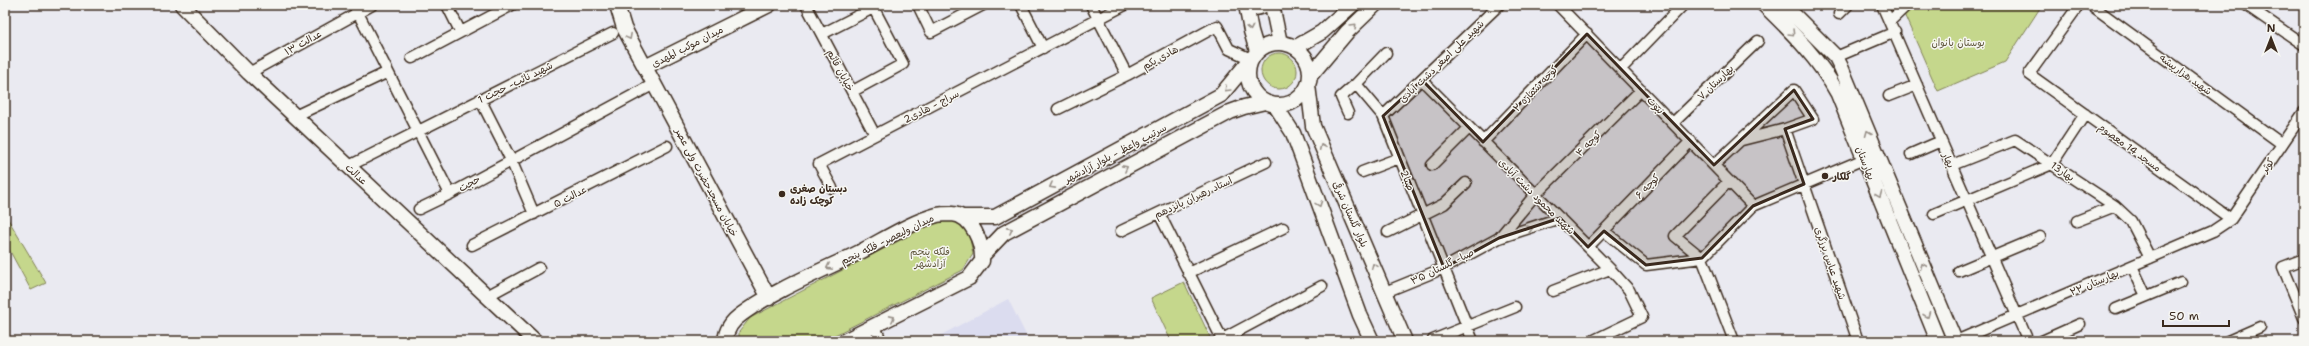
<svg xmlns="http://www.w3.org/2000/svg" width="2309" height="346" viewBox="0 0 2309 346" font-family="'Shantell Sans','Playpen Sans Arabic',sans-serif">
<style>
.built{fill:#dbdcef}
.green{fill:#c5d78c;stroke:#808055}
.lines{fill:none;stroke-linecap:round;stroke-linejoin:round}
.street-casing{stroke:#3b2a1e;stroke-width:13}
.secondary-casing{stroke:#3b2a1e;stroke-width:17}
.street{stroke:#f6f6f2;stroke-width:10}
.secondary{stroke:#f6f6f2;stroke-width:14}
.oneway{stroke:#989088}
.marked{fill:#3b2a1e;fill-opacity:0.2;stroke:#3b2a1e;stroke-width:3;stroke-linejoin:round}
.poi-dot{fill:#3b2a1e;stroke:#f6f6f2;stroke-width:1.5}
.labels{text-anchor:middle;stroke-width:3;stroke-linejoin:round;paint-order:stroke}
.street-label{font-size:10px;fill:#3b2a1e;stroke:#f6f6f2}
.park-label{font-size:10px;fill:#5e553a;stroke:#f6f6f2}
.poi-label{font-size:10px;font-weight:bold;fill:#3b2a1e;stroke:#f6f6f2;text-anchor:start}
</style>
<rect width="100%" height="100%" fill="#eaeaf1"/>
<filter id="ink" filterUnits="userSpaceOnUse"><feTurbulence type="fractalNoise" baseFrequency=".025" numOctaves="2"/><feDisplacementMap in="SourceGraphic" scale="8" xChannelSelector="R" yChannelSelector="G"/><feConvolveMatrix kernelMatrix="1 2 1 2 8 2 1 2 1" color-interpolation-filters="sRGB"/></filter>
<g filter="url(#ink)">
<path class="built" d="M1008 299 1029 341H929L932 340Z"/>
<path class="green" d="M1913 5H2042L2005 62 1938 91 1904 14Z
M1261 71a18 18 0 1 1 36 0a18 18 0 1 1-36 0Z
M5 214 46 283 31 290 5 242Z
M947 216 961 221 970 239 973 254 963 270 823 341H739V332L750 318Z
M1184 282 1210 337 1201 341H1171L1151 298Z"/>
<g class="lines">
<defs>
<path id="street" d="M354 5 450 194 654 84
M447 5 460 31
M806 5 875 135
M918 5 931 32 983 5
M1021 5 1043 48
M1091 5 1127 75
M1558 5 1753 206
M1882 5 2028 341
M2079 5 2029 74 2231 219
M2091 5 2282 144
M2246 5 2304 45
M1839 14 1848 5
M1890 21 1907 5
M822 34 873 8
M1386 53 1356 84 1383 116 1473 341
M1836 57 1895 32
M412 58 512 5
M1621 69 1683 5
M249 73 372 5
M1422 80 1610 269 1629 290 1642 317 1592 341
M853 91 903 64 872 5
M1889 96 1917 85
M480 99 511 160 534 214
M1058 109 1127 75 1217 26 1229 49 1251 59
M1348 113 1341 97 1356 84
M295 116 388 72
M1383 116 1499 5
M1673 123 1758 41
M1785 129 1858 341
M1483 142 1587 34
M1911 154 1941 141
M1432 165 1469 128
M1714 165 1794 90 1813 119 1785 129 1742 140
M1952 165 2015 140 2115 206 2131 221 2150 258
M349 166 613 33
M1362 172 1399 158
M832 188 819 164 1125 5
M419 209 450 194
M1159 213 1223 341
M1934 214 2052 164 2085 114
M2077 221 2115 206
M1121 231 1266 162
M1604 231 1646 265 1702 258
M1388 232 1444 204 1466 183
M1499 238 1535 195 1641 90
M472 245 667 146
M1588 247 1691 141
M1702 258 1675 236 1729 181
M2304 259 2283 267 2304 318
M2132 266 2146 296
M1959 271 2040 237
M1188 273 1283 228
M1553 291 1610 269
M1385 292 1444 268 1499 238 1560 218
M487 296 539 268
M2116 309 2181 282
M875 326 881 341
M1433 340 1515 307
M1219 341 1322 286
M1734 341 1702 258 1753 206 1864 159
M1956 341 2213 231 2231 219 2304 112
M2042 341 2080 324
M2228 341 2260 327"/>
<path id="secondary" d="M182 5 249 73 535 341
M617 5 624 28 769 298
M1246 5 1251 31 1257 51
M1249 5C1254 9 1259 8 1264 5
M1272 5 1280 43
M1764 5C1793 33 1819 59 1838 94L1938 341
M1784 5 1836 57 1841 67 1955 341
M1248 74a31 31 0 1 1 62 0a31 31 0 1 1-62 0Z
M1296 47 1322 32 1352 5
M645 67 769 5
M1310 76 1347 32 1375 5
M1308 85 1313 126 1405 341
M1275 105 1293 133 1360 315 1372 341
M963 217H995L1221 95 1251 59
M982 256 1004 233 1230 112 1244 107 1265 102
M725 341C726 329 733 320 742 314 774 290 824 270 860 252 885 239 911 222 937 215 941 214 947 214 952 214 972 215 983 244 982 261L969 278 844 341"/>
</defs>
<use href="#street" class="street-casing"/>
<use href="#secondary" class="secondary-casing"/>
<use href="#street" class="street"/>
<use href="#secondary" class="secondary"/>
</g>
<defs><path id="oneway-chevron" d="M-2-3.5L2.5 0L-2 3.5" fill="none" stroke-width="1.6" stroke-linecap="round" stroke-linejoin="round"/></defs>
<g class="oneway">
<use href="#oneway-chevron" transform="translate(1354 26) rotate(-45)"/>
<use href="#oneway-chevron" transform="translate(1250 28) rotate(78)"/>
<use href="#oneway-chevron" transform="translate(1792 33) rotate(45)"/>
<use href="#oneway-chevron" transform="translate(629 37) rotate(62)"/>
<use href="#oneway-chevron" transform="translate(1227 89) rotate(135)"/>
<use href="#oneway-chevron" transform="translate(1868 133) rotate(-112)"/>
<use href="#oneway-chevron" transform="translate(1322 147) rotate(-114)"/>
<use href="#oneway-chevron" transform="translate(1125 168) rotate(-28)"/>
<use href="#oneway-chevron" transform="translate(1052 186) rotate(152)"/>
<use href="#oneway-chevron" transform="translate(1879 195) rotate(68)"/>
<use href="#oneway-chevron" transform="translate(1319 204) rotate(70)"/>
<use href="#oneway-chevron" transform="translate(1530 229) rotate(-17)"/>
<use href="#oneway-chevron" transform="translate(1010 230) rotate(-28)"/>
<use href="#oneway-chevron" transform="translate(1374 266) rotate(-114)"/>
<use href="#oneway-chevron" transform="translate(1923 266) rotate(-112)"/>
<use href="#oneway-chevron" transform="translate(829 267) rotate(153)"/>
<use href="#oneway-chevron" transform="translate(1927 315) rotate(68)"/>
<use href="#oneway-chevron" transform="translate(892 318) rotate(-27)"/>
</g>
</g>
<path class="marked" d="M1587 34 1714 165 1794 90 1813 119 1785 129 1804 184 1753 206 1702 258 1646 265 1604 231 1588 247 1560 218 1499 238 1444 268 1383 116 1422 80 1483 142Z"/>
<g class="poi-dot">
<circle cx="1825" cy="176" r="4"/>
<circle cx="782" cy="194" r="4"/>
</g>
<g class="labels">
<g class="street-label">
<text transform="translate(303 42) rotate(-29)" y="4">عدالت ۱۳</text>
<text transform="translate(687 46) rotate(-27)" y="4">میدان موکب المهدی</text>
<text transform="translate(1160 57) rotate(-29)" y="4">هادی یکم</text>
<text transform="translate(1441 61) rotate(-44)" y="4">شهید علی اصغر دشت آبادی</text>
<text transform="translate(841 70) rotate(62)" y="4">خیابان قائم</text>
<text transform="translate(2186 74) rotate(36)" y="4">شهید هزارپیشه</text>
<text transform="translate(515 82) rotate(-26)" y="4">شهید نائب- حجت 1</text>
<text transform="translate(1715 82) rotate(-44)" y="4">بهارستان ۷</text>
<text transform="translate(1535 88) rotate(-46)" y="4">کوچه شماره ۲</text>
<text transform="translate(1656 105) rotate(46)" y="4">نبوت</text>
<text transform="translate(931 106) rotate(-27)" y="4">سراج - هادی2</text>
<text transform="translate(1588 143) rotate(-45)" y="4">کوچه ۴</text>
<text transform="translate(2130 147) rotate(36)" y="4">مسجد 14 معصوم</text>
<text transform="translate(1115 153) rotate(-28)" y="4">سرتیپ واعظ - بلوار آزادشهر</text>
<text transform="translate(1949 160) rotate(67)" y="4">بهار</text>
<text transform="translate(1866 163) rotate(68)" y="4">بهارستان</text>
<text transform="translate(2267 165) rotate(-56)" y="4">کوثر</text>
<text transform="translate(2063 171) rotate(34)" y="4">بهار13</text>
<text transform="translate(357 174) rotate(43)" y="4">عدالت</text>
<text transform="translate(1408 180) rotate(68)" y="4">صبا2</text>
<text transform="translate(707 182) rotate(62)" y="4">خیابان مسجدحضرت ولی عصر</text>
<text transform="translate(469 183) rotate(-29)" y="4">حجت</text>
<text transform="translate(1647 186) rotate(-46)" y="4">کوچه ۶</text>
<text transform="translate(570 196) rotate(-27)" y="4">عدالت ۵</text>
<text transform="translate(1537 196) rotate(45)" y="4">شهید محمود دشت آبادی</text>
<text transform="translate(1193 197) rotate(-25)" y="4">استاد رهبران پانزدهم</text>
<text transform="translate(1351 214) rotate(66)" y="4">بلوار گلستان شرقی</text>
<text transform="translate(887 239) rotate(-26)" y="4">میدان ولیعصر- فلکه پنجم</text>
<text transform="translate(1831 263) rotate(71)" y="4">شهید عباس برزگری</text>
<text transform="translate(1442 266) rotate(-26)" y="4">صبا- گلستان ۳۵</text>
<text transform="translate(2094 282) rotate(-23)" y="4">بهارستان ۲۲</text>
</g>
<g class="park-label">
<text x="1958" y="46">بوستان بانوان</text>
<text x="930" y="255">فلکه پنجم<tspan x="930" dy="12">آزادشهر</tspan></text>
</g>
<g class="poi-label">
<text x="1833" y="180">گلکار</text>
<text x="790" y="192">دبستان صغری<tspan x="790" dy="12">کوچک زاده</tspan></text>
</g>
</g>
<rect width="2309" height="346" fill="none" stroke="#f6f6f2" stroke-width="20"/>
<rect x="10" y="10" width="2289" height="326" fill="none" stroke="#3b2a1e" stroke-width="1.5" filter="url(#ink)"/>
<g transform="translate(2271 38)" stroke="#f6f6f2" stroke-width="3" paint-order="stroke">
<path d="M0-3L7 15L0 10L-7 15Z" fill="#3b2a1e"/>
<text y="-6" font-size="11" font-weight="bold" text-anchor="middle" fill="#3b2a1e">N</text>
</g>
<path d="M2163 320v6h66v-6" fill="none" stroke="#3b2a1e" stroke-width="2"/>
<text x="2169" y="320" font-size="12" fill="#3b2a1e" stroke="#f6f6f2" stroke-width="3" paint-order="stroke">50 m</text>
</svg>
